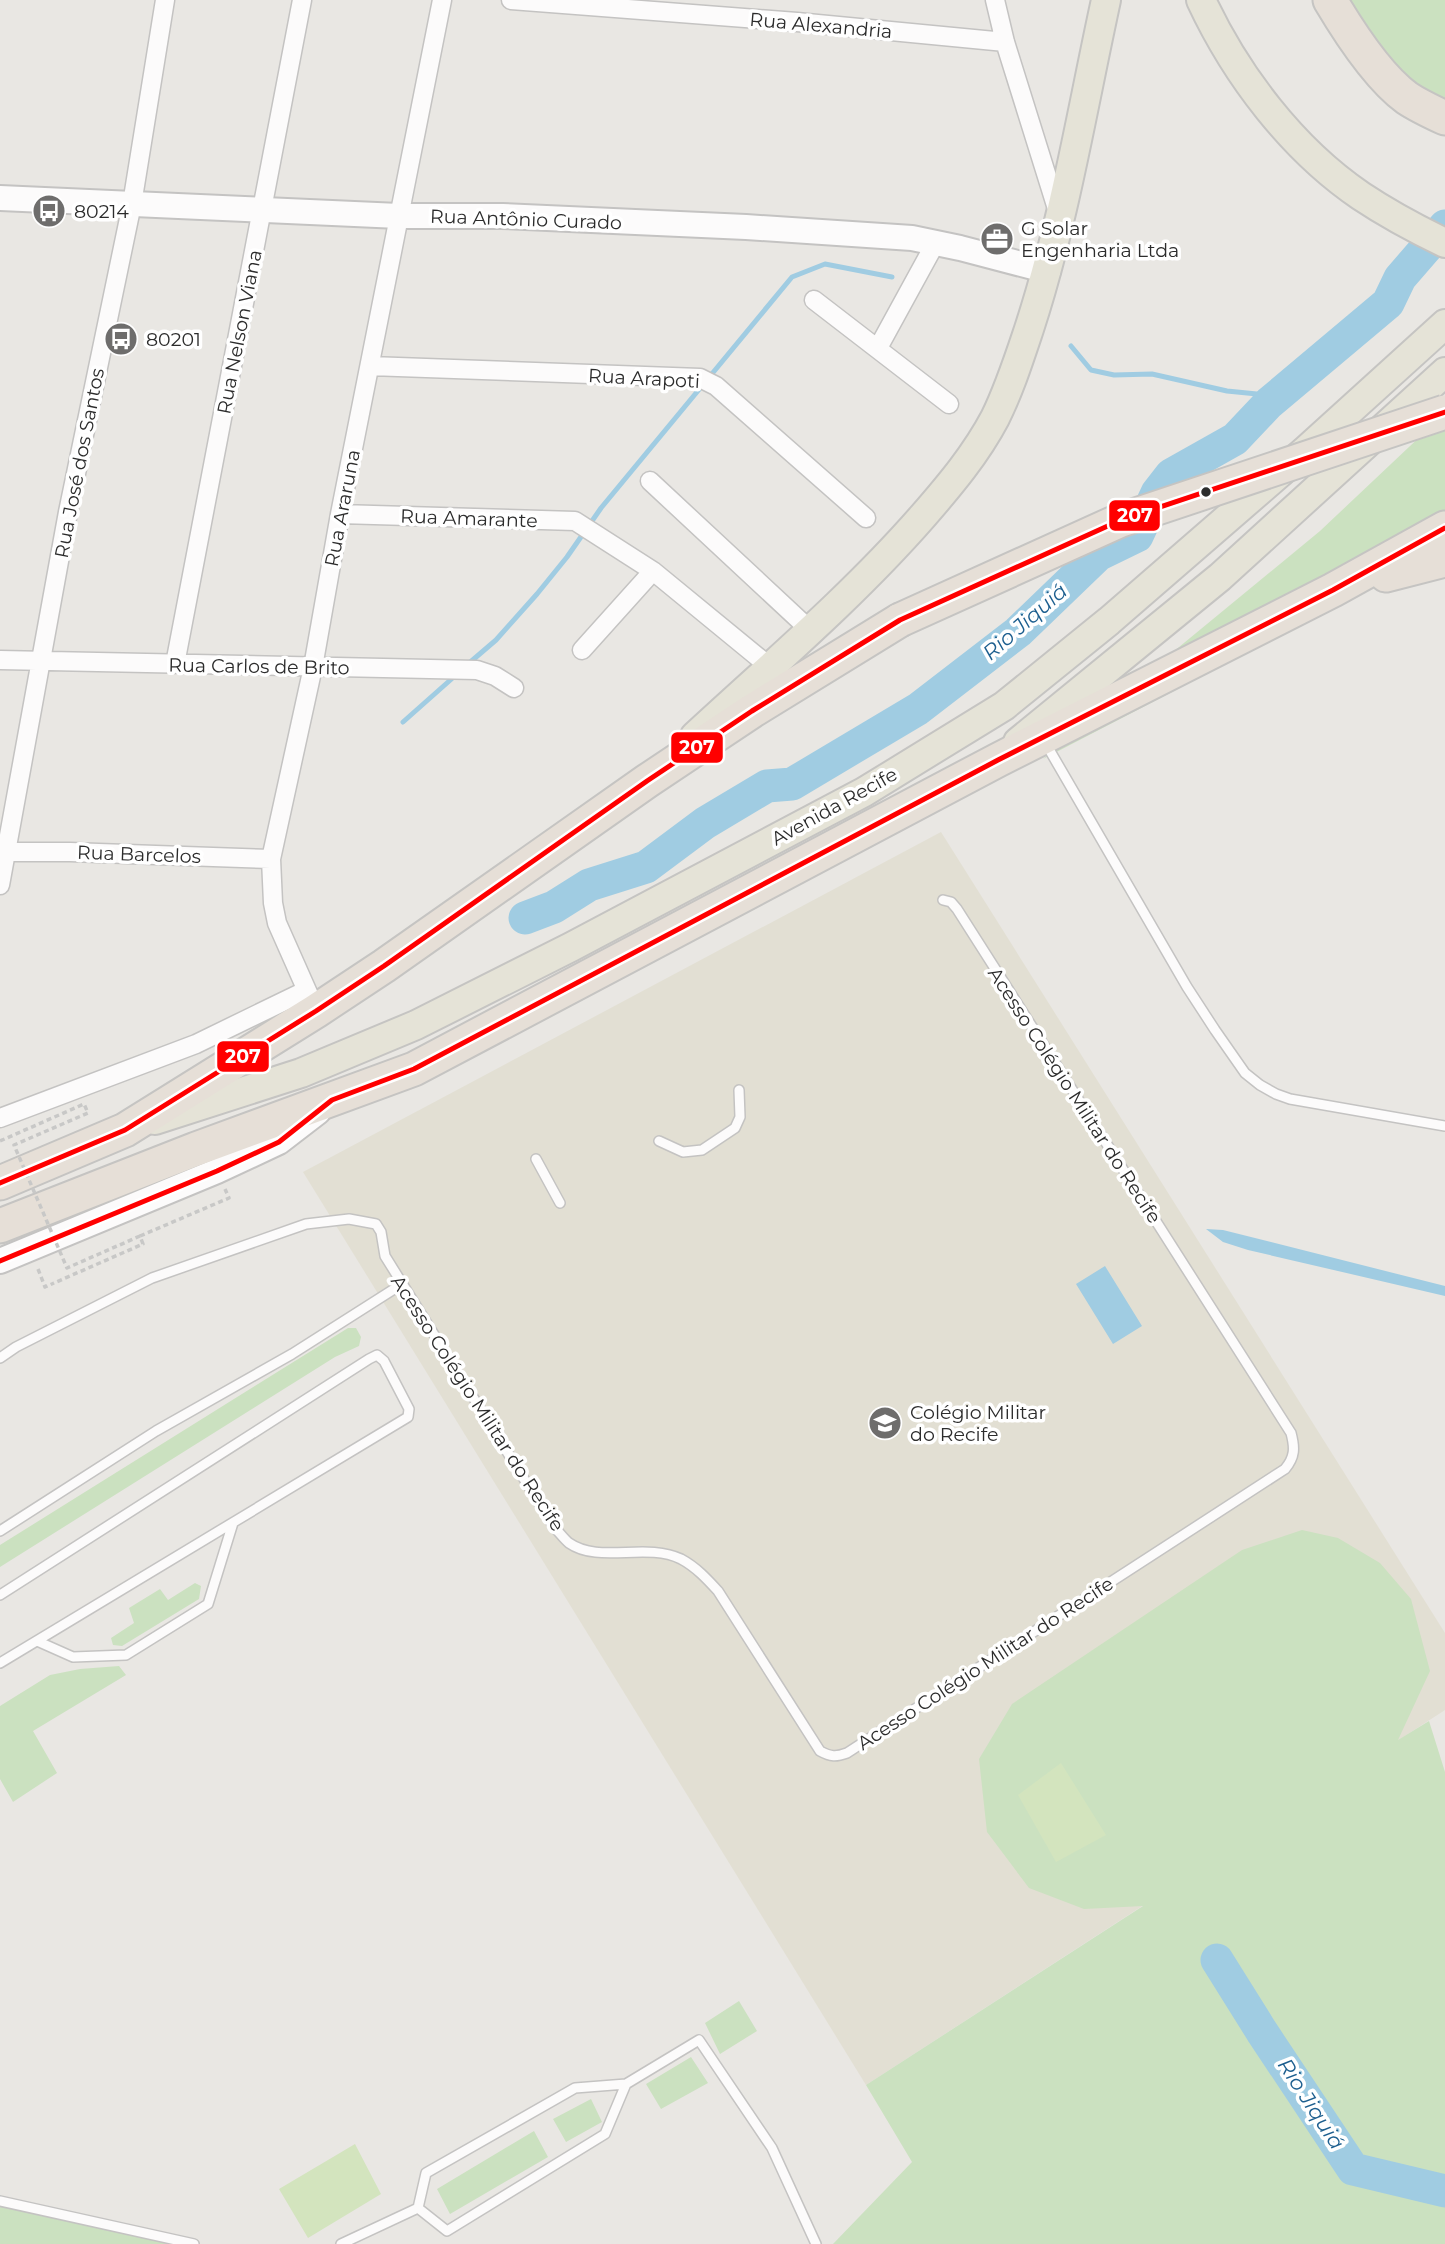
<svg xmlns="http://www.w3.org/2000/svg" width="1445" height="2244" viewBox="0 0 1445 2244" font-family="Montserrat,sans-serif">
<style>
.education{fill:#e2dfd3}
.green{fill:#cbe1c0}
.pitch{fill:#d3e4be}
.water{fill:#a0cce2}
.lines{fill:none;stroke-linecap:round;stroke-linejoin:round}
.stream{stroke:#a0cce2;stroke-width:5}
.river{stroke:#a0cce2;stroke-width:33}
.lane-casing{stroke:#c4c3c2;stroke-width:12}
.street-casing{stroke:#c4c3c2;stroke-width:21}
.secondary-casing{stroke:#c4c3c2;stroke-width:28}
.primary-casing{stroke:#c5c4c2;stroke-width:32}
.highway-casing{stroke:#c5c4c2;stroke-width:37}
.path{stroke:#c8c8c7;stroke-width:3.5;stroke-dasharray:5 3.5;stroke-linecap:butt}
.lane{stroke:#fcfbfb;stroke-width:9}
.street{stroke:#fcfbfb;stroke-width:18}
.secondary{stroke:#fcfbfb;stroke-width:24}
.primary{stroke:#e5e3d7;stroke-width:28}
.highway{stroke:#e6dfd7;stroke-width:33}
.highway-bridge-casing{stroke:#c5c4c2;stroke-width:37;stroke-linecap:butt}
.path-bridge{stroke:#c8c8c7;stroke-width:3.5;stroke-dasharray:5 3.5;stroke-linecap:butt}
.highway-bridge{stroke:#e6dfd7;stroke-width:33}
.bus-1-casing{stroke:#fff;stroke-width:10}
.bus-1{stroke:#f00;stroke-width:5}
.bus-dot{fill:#2c2c2c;stroke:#fff;stroke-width:2.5}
.labels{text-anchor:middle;stroke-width:7;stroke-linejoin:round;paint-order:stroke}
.street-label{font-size:19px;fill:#2c2c2c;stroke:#fff}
.poi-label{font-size:19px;fill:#2c2c2c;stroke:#fff;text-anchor:start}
.water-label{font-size:21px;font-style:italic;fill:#1d5f8f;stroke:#fff}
.line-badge{stroke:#fff;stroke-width:2.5}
.badge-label{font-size:19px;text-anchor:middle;font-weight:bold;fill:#fff}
</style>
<rect width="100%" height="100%" fill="#e9e7e3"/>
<path class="education" d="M941 832 1445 1633V1710L866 2085 303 1172Z"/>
<path class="green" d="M1315 0H1445V126L1378 89 1346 57Z
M1445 413V550L1043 759 1320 531Z
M348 1328H356L361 1337 359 1346 335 1357 0 1567V1545Z
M1302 1530 1338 1538 1380 1563 1411 1599 1430 1671 1398 1740 1429 1721 1445 1772V2244H833L912 2162 866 2085 1143 1906 1084 1909 1029 1888 987 1832 979 1759 1012 1704 1242 1550Z
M195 1583 201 1586 199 1599 122 1646 113 1645 111 1638 134 1623 129 1608 160 1589 168 1600Z
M119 1666 126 1675 33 1731 57 1773 13 1802 0 1779V1706L50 1675 80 1669Z
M739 2001 757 2031 720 2054 705 2023Z
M691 2057 708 2083 661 2109 646 2084Z
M591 2099 602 2122 566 2142 553 2119Z
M534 2131 548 2157 450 2214 437 2189Z
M0 2201 194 2244H0Z"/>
<path class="pitch" d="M1061 1763 1106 1835 1056 1862 1018 1795Z
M355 2144 381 2194 308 2238 279 2189Z"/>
<path class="water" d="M1206 1229 1223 1230 1445 1286V1296L1248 1250 1223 1242Z
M1105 1266 1142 1326 1113 1344 1076 1284Z"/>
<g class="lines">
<path class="stream" d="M1071 346 1091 370 1114 375 1152 374 1227 391 1277 396
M468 664 496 640 537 594 567 557 601 508 792 277 825 264 892 277
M403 722 456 675"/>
<path class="river" d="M525 918 554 907 589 885 646 867 705 823 767 786 792 784 918 709 1018 632 1098 555 1137 536 1157 493 1171 475 1235 439 1269 403 1388 303 1400 278 1445 226
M1217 1960 1262 2032 1353 2169 1445 2191"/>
<defs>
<path id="lane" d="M1046 744 1187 987 1215 1030 1245 1073 1260 1085 1276 1094 1290 1099 1445 1126
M659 1141 683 1152 702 1150 735 1128 740 1117 739 1090
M536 1159 560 1203
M0 1358 16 1347 152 1278 306 1224 349 1219 376 1224 381 1232 385 1256 554 1527C559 1532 564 1539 569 1543 599 1564 646 1542 681 1559 696 1567 707 1579 718 1591L820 1751C831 1757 836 1757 847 1753L1285 1469C1295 1457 1295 1448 1291 1433L957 909 951 902 943 900
M0 1531 156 1431 292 1354 402 1284
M0 1595 369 1359 377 1355 384 1361 409 1409 408 1417 0 1663
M37 1641 73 1657 126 1655 208 1604 233 1523
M0 2201 194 2244
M418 2208 447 2231 605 2134 626 2084
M341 2244 418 2208 426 2173 575 2088 626 2084 699 2040 772 2148 816 2244"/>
<path id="street" d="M511 0 797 22 1005 42
M995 0 1005 42 1059 215
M814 300 949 404
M878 348 936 242
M370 366 700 378 716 386 866 518
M650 481 810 630
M340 514 575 521 653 571 770 667
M582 650 653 571
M0 660 477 670 495 676 514 688
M175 664 302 0
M6 852H70L271 859
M0 885 68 512 132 204 165 0
M316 1011 277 923 273 903 271 859 313 667 340 514 442 0
M0 1118 196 1044 305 991"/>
<path id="secondary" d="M0 198 399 216H502L746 227 912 238 960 248 1048 271
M0 1261 217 1171 279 1142 318 1112"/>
<path id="primary" d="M1201 0C1236 75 1292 149 1361 196 1388 214 1416 229 1445 243
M695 736C773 664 854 595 923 516 950 485 976 454 995 418 1009 390 1019 359 1029 329 1064 222 1082 110 1106 0
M1018 742 1220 577 1445 372
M155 1120 301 1073 416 1025 571 947 864 792 1004 706 1109 621 1305 451 1445 324"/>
<path id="highway" d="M1330 0C1349 32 1377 76 1407 98 1419 106 1432 112 1445 118
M1386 575 1445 560
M0 1183 125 1130 316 1011 384 966 647 781 752 711 900 620
M0 1226 196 1149 414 1069 998 760 1333 590 1445 528"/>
</defs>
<use href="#lane" class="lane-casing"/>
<use href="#street" class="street-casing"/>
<use href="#secondary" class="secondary-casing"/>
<use href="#primary" class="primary-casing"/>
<use href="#highway" class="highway-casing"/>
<path class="path" d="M140 1236 229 1198 225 1189
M38 1269 45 1287 54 1283"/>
<use href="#lane" class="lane"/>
<use href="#street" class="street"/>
<use href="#secondary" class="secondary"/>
<use href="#primary" class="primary"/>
<use href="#highway" class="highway"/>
<defs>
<path id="highway-bridge" d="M900 620 1121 520 1445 412"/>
</defs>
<use href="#highway-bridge" class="highway-bridge-casing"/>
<path class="path-bridge" d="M0 1141 84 1104 88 1113 14 1145 67 1268 140 1236 143 1244 54 1283"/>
<use href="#highway-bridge" class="highway-bridge"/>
<defs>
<path id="bus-1" d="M0 1183 125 1130 316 1011 384 966 647 781 752 711 900 620 1121 520 1445 412
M0 1261 217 1171 279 1142 332 1100 414 1069 998 760 1333 590 1445 528"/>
</defs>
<use href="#bus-1" class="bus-1-casing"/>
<use href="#bus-1" class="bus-1"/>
</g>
<defs>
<symbol id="bus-disc" viewBox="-11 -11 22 22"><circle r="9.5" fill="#6e6d6c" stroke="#fff"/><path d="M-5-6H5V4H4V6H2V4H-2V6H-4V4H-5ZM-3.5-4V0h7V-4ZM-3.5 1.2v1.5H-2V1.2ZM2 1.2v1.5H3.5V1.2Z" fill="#fff"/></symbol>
<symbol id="office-disc" viewBox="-11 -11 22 22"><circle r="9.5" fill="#6e6d6c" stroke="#fff"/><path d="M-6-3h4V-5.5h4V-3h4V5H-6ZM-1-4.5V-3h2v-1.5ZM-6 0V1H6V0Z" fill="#fff"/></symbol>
<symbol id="school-disc" viewBox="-11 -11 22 22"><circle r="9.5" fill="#6e6d6c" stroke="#fff"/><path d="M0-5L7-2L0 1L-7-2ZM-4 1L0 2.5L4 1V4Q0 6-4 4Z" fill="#fff"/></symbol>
</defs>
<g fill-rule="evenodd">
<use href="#bus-disc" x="30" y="192" width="38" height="38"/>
<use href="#office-disc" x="978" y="220" width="38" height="38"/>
<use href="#bus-disc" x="102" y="320" width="38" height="38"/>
<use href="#school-disc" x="866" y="1404" width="38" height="38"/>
</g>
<circle class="bus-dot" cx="1206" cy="492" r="6"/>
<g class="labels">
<g class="street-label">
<text transform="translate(821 25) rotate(5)" y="7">Rua Alexandria</text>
<text transform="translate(526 219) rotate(2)" y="7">Rua Antônio Curado</text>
<text transform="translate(239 332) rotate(-79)" y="7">Rua Nelson Viana</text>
<text transform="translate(644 378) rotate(3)" y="7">Rua Arapoti</text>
<text transform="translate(79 463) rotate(-79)" y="7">Rua José dos Santos</text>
<text transform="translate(342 508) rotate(-79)" y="7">Rua Araruna</text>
<text transform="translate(469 518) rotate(2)" y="7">Rua Amarante</text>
<text transform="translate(259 666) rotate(1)" y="7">Rua Carlos de Brito</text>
<text transform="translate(834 806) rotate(-29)" y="7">Avenida Recife</text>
<text transform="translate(139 854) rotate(2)" y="7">Rua Barcelos</text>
<text transform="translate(1075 1095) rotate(57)" y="7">Acesso Colégio Militar do Recife</text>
<text transform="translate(478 1403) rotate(57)" y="7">Acesso Colégio Militar do Recife</text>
<text transform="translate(985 1663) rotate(-33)" y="7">Acesso Colégio Militar do Recife</text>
</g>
<g class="poi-label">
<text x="74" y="218">80214</text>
<text x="1021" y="235">G Solar<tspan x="1021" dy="22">Engenharia Ltda</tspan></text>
<text x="146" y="346">80201</text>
<text x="910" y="1419">Colégio Militar<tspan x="910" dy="22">do Recife</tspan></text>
</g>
<g class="water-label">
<text transform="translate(1025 622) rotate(-41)" y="7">Rio Jiquiá</text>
<text transform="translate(1311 2104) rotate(57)" y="7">Rio Jiquiá</text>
</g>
</g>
<g class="line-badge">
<rect x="1108" y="499" width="53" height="33" rx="7" fill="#f00"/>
<rect x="670" y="731" width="54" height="33" rx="7" fill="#f00"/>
<rect x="216" y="1040" width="54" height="33" rx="7" fill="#f00"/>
</g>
<g class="badge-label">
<text x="1135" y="522">207</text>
<text x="697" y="754">207</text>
<text x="243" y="1063">207</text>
</g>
</svg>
